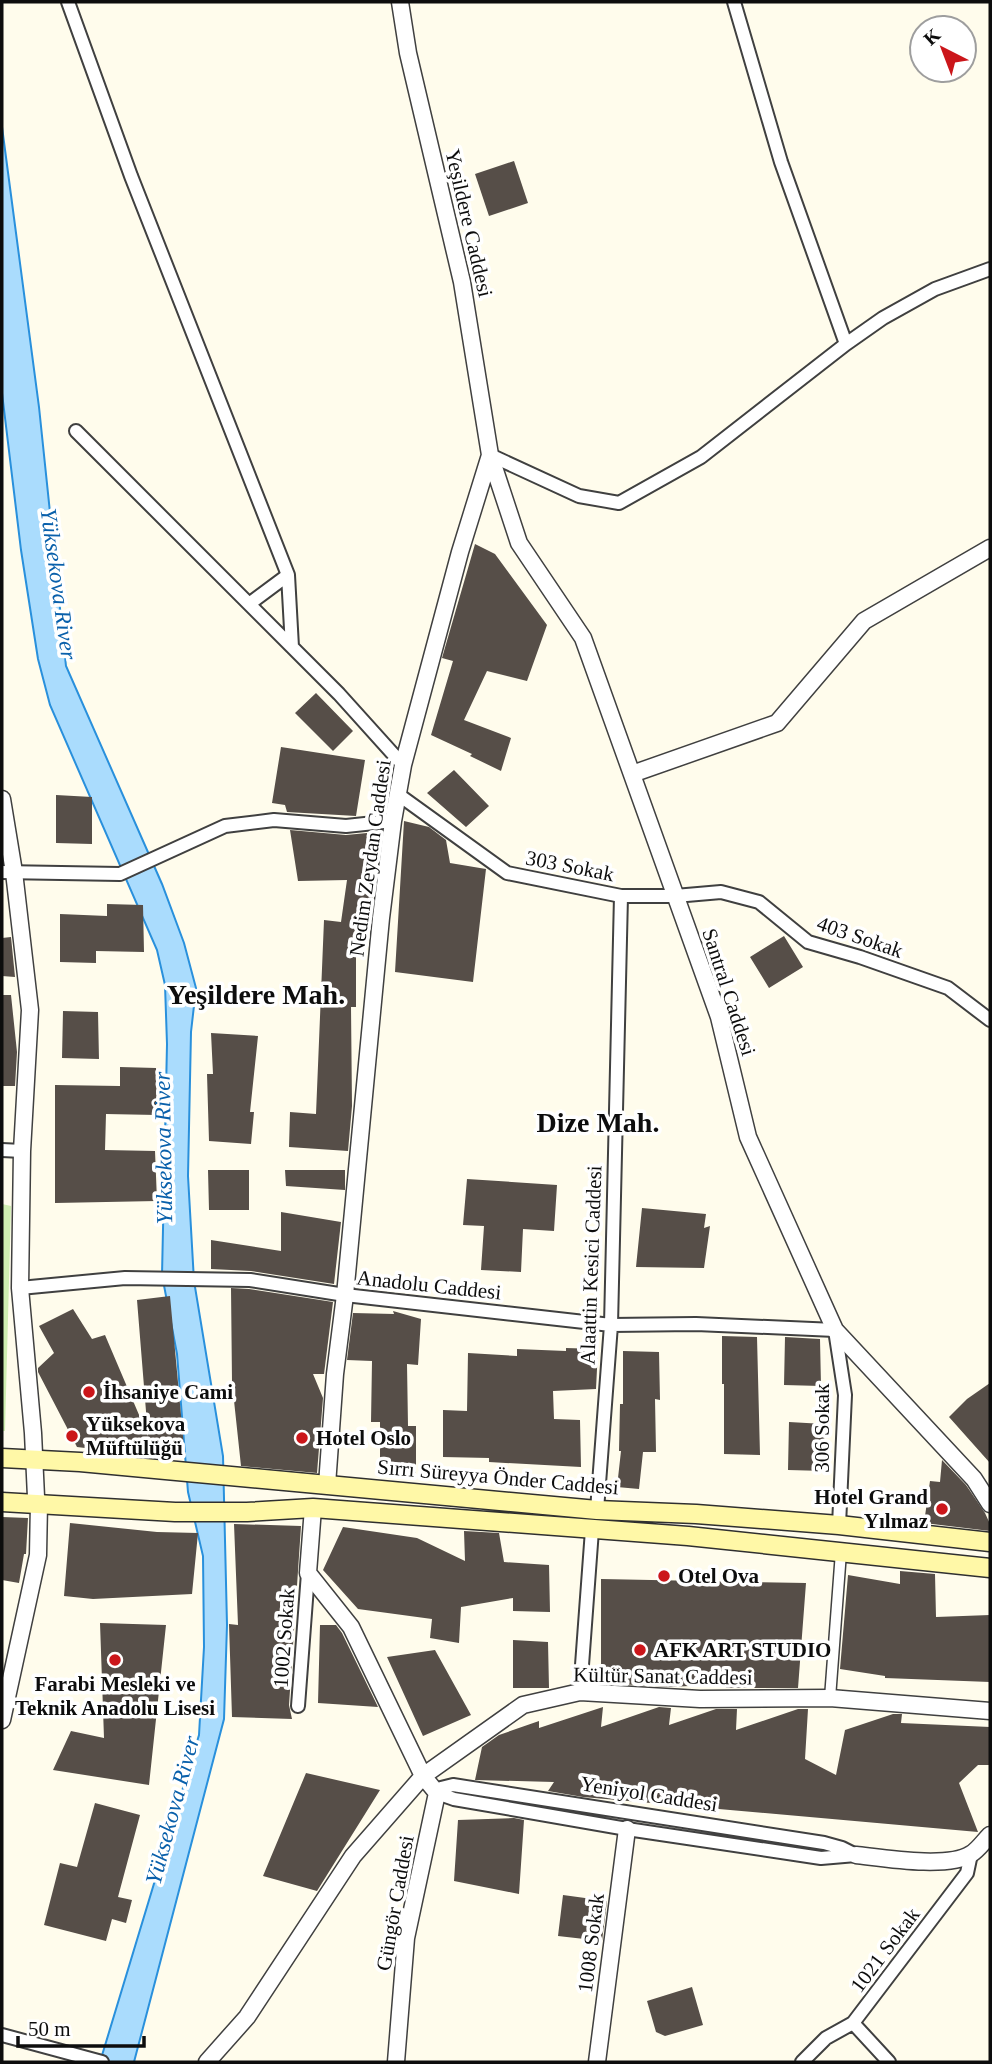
<svg xmlns="http://www.w3.org/2000/svg" width="992" height="2064" viewBox="0 0 992 2064" font-family="'Times New Roman',serif">
<style>
.green{fill:#cfeeb1}
.water{fill:#aadcfd;stroke:#2990dc;stroke-width:2}
.building{fill:#564e48}
.lines{fill:none;stroke-linecap:round;stroke-linejoin:round}
.pedestrian-casing{stroke:#404040;stroke-width:13}
.minor-casing{stroke:#404040;stroke-width:16}
.tertiary-casing{stroke:#404040;stroke-width:19}
.secondary-casing{stroke:#2f2f2f;stroke-width:21}
.pedestrian{stroke:#fff;stroke-width:10}
.minor{stroke:#fff;stroke-width:12}
.tertiary{stroke:#fff;stroke-width:16}
.secondary{stroke:#fff8a7;stroke-width:18}
.poi-dot{fill:#cb161a;stroke:#fff;stroke-width:2.5}
.labels{text-anchor:middle;stroke-width:7;stroke-linejoin:round;paint-order:stroke}
.street-label{font-size:21px;fill:#0d0d0d;stroke:#fff}
.poi-label{font-size:21px;font-weight:bold;fill:#0d0d0d;stroke:#fff;text-anchor:start}
.water-label{font-size:23px;font-style:italic;fill:#0960ab;stroke:#fff}
.district-label{font-size:28px;font-weight:bold;fill:#0d0d0d;stroke:#fff}
</style>
<rect width="100%" height="100%" fill="#fffcec"/>
<path class="green" d="M2 1204 11 1206 5 1431H2Z"/>
<path class="water" d="M2 127 39 407 66 666 162 884 184 943 196 988 191 1032 188 1176 194 1281 223 1456 227 1625 224 1719 134 2062H100L199 1735 204 1647 203 1556 188 1492 177 1354 162 1275 167 1044 165 985 157 950 50 705 38 659 21 550 2 393Z"/>
<path class="building" d="M514 161 528 203 489 216 475 174Z
M475 544 495 554 547 625 527 681 487 671 464 720 511 738 501 771 470 756 472 754 431 735 453 661 442 658Z
M316 693 353 731 333 751 295 713Z
M281 747 365 760 356 816 287 812 285 805 272 803Z
M454 770 489 806 466 827 427 793Z
M56 795 92 797V844L56 843Z
M404 821 429 827 446 840 450 863 486 869 473 982 395 972Z
M290 830 346 835 367 833 375 879 371 911 356 912V1007H351L352 1106 348 1151 289 1147 290 1112 316 1114 324 920 341 922 347 880 298 881Z
M107 904 143 905 144 952 96 951V963L60 962V914L107 916Z
M784 936 803 967 769 988 750 957Z
M11 937 15 977 2 976V938Z
M2 995H11L17 1052 15 1086H2Z
M63 1011 98 1012 99 1059 62 1058Z
M211 1033 258 1036 250 1112H254L251 1144 209 1141 207 1074H213Z
M120 1067 156 1068 157 1115 106 1114 105 1150 155 1151 157 1201 55 1203V1085L120 1086Z
M208 1170H249V1210H209Z
M285 1170H345V1190L286 1186Z
M467 1179 557 1185 554 1231 523 1229 521 1272 481 1270 484 1226 463 1225Z
M642 1208 706 1214 704 1228 710 1226 704 1268 636 1267Z
M281 1212 341 1222 334 1284 251 1271 211 1269V1240L281 1251Z
M231 1288 249 1289 333 1302 324 1374H313L323 1398 317 1473 241 1466 232 1382Z
M170 1296 185 1458 150 1457 149 1443 118 1452 77 1447 38 1372V1368L54 1353 39 1326 73 1309 92 1339 105 1335 148 1436 137 1300Z
M393 1311 421 1319 418 1365 407 1364 408 1426H416V1473H380V1422H371L372 1361 347 1360 353 1313 394 1314Z
M722 1336 757 1337 760 1455 724 1454V1384H722Z
M785 1337 820 1339 821 1386 784 1385Z
M566 1348 598 1349 596 1389 553 1391 554 1419 580 1420 581 1467 489 1462V1458L443 1457V1410L467 1411 468 1353 517 1356V1349L566 1351Z
M623 1351 659 1352 660 1400 655 1399 656 1452H643L639 1489 617 1487 621 1451H619L620 1404H623Z
M990 1383V1463L949 1417 967 1399Z
M789 1422 824 1424 825 1471 788 1470Z
M942 1460 966 1485 985 1513 990 1524V1531L924 1523 930 1481 940 1482Z
M2 1517 28 1518 26 1554H24L19 1583 2 1580Z
M70 1523 157 1532 198 1533 192 1594 93 1599 64 1596Z
M234 1524 301 1526 289 1705 292 1719 232 1717 229 1624 238 1625Z
M343 1527 417 1538 465 1561 464 1531 499 1533 504 1562 549 1565 550 1612 513 1611V1598L461 1607 459 1643 430 1638 432 1619 358 1609 323 1570Z
M900 1571 935 1574 936 1617 990 1615V1682L885 1678V1676L840 1669 848 1575 900 1584Z
M601 1579 806 1583 798 1688H726L725 1684 671 1687 601 1683Z
M100 1623 166 1625 149 1785 53 1770 71 1731 104 1738Z
M320 1625H336L342 1633 378 1707 318 1703Z
M513 1640 548 1642 549 1688H513Z
M435 1650 471 1715 423 1736 387 1657Z
M603 1707 601 1727 659 1707 671 1708 669 1725 716 1709H737L736 1730 798 1709H808L805 1759 836 1775 845 1730 893 1714H902L901 1723 990 1727V1765H978L959 1783 978 1832 583 1797 548 1791 554 1782 475 1780 482 1747 499 1735 539 1721V1728Z
M306 1773 380 1790 317 1891 263 1876Z
M95 1803 140 1815 118 1897 132 1900 126 1923 112 1919 106 1941 44 1925 60 1863 77 1867Z
M514 1818 524 1820 519 1894 454 1881 458 1820Z
M563 1895 607 1901 602 1941 558 1936Z
M692 1987 703 2025 665 2036 656 2032 647 2001Z"/>
<g class="lines">
<defs>
<path id="pedestrian" d="M830 1698 841 1552"/>
<path id="minor" d="M68 2 131 176 288 575 292 647
M734 2 781 162 846 344
M76 431 339 694 403 765
M490 455 579 496 619 503 701 457 846 344 883 318 935 289 990 269
M249 604 288 575
M399 795 507 873 621 896H675L721 892 759 902 808 942 860 957 948 988 990 1020
M2 872 120 874 225 826 274 820 346 826 393 821
M2 1150 22 1151
M20 1288 125 1278 250 1280 345 1295 611 1325 696 1324 835 1330 845 1395 839 1525
M597 1510 611 1325 621 896
M580 1692 592 1530
M298 1706 308 1573
M453 1785 824 1843 842 1848 856 1855 821 1858 627 1829 454 1799 437 1793 441 1788Z
M2 2035 102 2062
M802 2062 826 2038 853 2023
M889 2062 853 2023 967 1873 971 1854"/>
<path id="tertiary" d="M400 2 408 53 462 282 490 455 519 543 583 638 719 1017 748 1137 835 1330 974 1479 990 1504
M632 774 777 723 864 621 990 548
M2 799 14 872 30 1010 22 1151 20 1288 33 1433 36 1497 39 1503 38 1555 2 1720
M327 1485 335 1374 345 1295 381 918 393 821 403 765 460 552 490 455
M313 1508 308 1573 351 1627 423 1776 437 1793 406 1938 396 2062
M856 1855C883 1858 948 1869 971 1854 978 1850 984 1841 990 1835
M207 2062 247 2017 353 1856 423 1776 523 1705 580 1692 700 1699 830 1698 990 1711
M597 2062 627 1829"/>
<path id="secondary" d="M2 1458 80 1462 597 1510 696 1514 839 1525 990 1542
M2 1502 175 1512H247L313 1508 688 1536 990 1568"/>
</defs>
<use href="#pedestrian" class="pedestrian-casing"/>
<use href="#minor" class="minor-casing"/>
<use href="#tertiary" class="tertiary-casing"/>
<use href="#secondary" class="secondary-casing"/>
<use href="#pedestrian" class="pedestrian"/>
<use href="#minor" class="minor"/>
<use href="#tertiary" class="tertiary"/>
<use href="#secondary" class="secondary"/>
</g>
<g class="poi-dot">
<circle cx="89" cy="1392" r="7"/>
<circle cx="72" cy="1436" r="7"/>
<circle cx="302" cy="1438" r="7"/>
<circle cx="942" cy="1509" r="7"/>
<circle cx="664" cy="1576" r="7"/>
<circle cx="640" cy="1650" r="7"/>
<circle cx="115" cy="1660" r="7"/>
</g>
<g class="labels">
<g class="street-label">
<text transform="translate(469 223) rotate(77)" y="7">Yeşildere Caddesi</text>
<text transform="translate(370 858) rotate(-82)" y="7">Nedim Zeydan Caddesi</text>
<text transform="translate(570 866) rotate(11)" y="7">303 Sokak</text>
<text transform="translate(860 937) rotate(19)" y="7">403 Sokak</text>
<text transform="translate(729 992) rotate(72)" y="7">Santral Caddesi</text>
<text transform="translate(591 1265) rotate(-88)" y="7">Alaattin Kesici Caddesi</text>
<text transform="translate(429 1285) rotate(6)" y="7">Anadolu Caddesi</text>
<text transform="translate(822 1428) rotate(-90)" y="7">306 Sokak</text>
<text transform="translate(498 1477) rotate(5)" y="7">Sırrı Süreyya Önder Caddesi</text>
<text transform="translate(284 1638) rotate(-86)" y="7">1002 Sokak</text>
<text transform="translate(663 1676) rotate(1)" y="7">Kültür Sanat Caddesi</text>
<text transform="translate(649 1794) rotate(9)" y="7">Yeniyol Caddesi</text>
<text transform="translate(395 1903) rotate(-80)" y="7">Güngör Caddesi</text>
<text transform="translate(591 1943) rotate(-83)" y="7">1008 Sokak</text>
<text transform="translate(885 1950) rotate(-53)" y="7">1021 Sokak</text>
</g>
<g class="poi-label">
<text x="103" y="1399">İhsaniye Cami</text>
<text x="86" y="1431">Yüksekova<tspan x="86" dy="24">Müftülüğü</tspan></text>
<text x="316" y="1445">Hotel Oslo</text>
<text x="928" y="1504" text-anchor="end">Hotel Grand<tspan x="928" dy="24">Yılmaz</tspan></text>
<text x="678" y="1583">Otel Ova</text>
<text x="654" y="1657">AFK ART STUDIO</text>
<text x="115" y="1691" text-anchor="middle">Farabi Mesleki ve<tspan x="115" dy="24">Teknik Anadolu Lisesi</tspan></text>
</g>
<g class="water-label">
<text transform="translate(59 584) rotate(82)" y="8">Yüksekova River</text>
<text transform="translate(163 1148) rotate(-91)" y="8">Yüksekova River</text>
<text transform="translate(172 1810) rotate(-75)" y="8">Yüksekova River</text>
</g>
<g class="district-label">
<text x="256" y="1004">Yeşildere Mah.</text>
<text x="598" y="1132">Dize Mah.</text>
</g>
</g>
<rect width="992" height="2064" fill="none" stroke="#0d0d0d" stroke-width="7"/>
<g transform="translate(943 49) rotate(318)"><circle r="33" fill="#ffffff" stroke="#9e9e9e" stroke-width="2"/>
<path d="M0-5L12 26L0 18L-12 26Z" fill="#cb161a"/>
<text y="-10" font-size="19" font-weight="bold" text-anchor="middle" fill="#0d0d0d">K</text>
</g>
<path d="M18 2036v10h126v-10" fill="none" stroke="#0d0d0d" stroke-width="3.5"/>
<text x="28" y="2036" font-size="21" fill="#0d0d0d" stroke="#ffffff" stroke-width="5" paint-order="stroke">50 m</text>
</svg>
